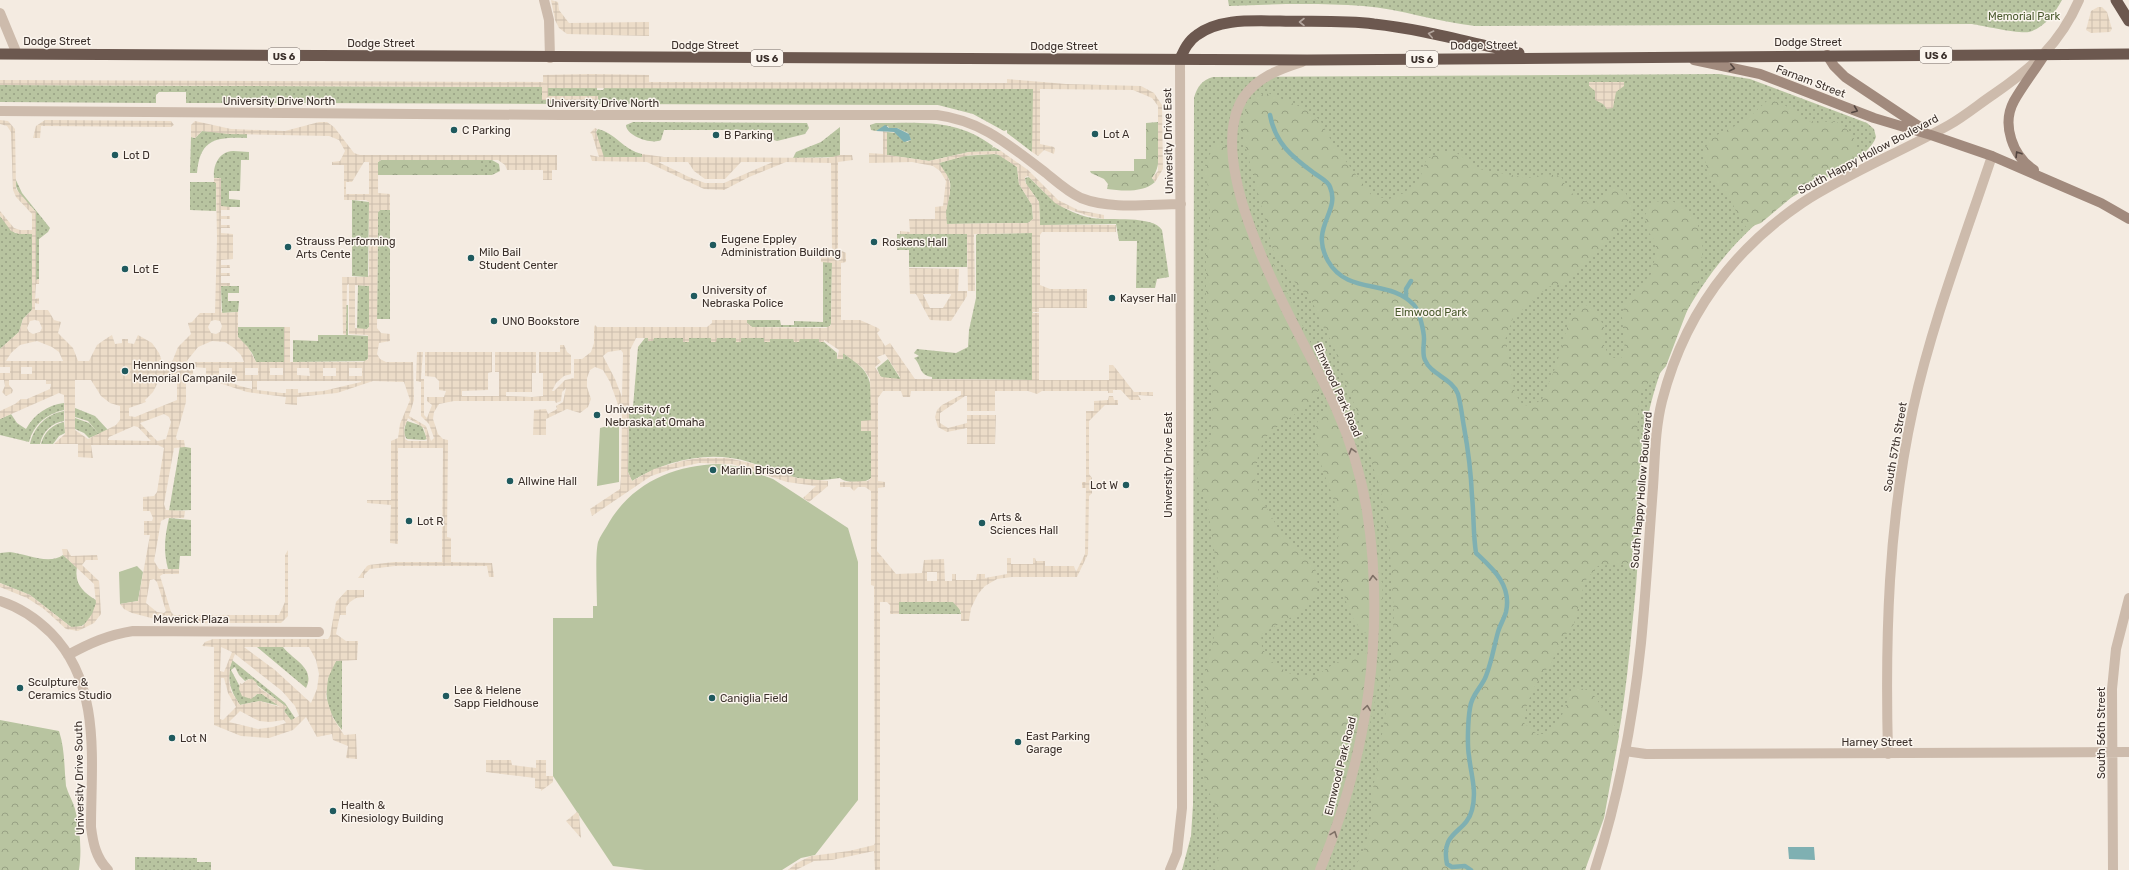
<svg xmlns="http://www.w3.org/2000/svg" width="2129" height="870" viewBox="0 0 2129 870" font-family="Rubik,sans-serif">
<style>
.grass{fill:url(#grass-dots)}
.forest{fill:url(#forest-crowns)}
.garden{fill:#b8c4a0}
.plaza{fill:url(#plaza-grid);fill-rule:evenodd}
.water{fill:#7fb0b2}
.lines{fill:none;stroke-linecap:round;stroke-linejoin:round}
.stream{stroke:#7fb0b2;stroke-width:4.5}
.minor{stroke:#cdbbac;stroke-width:10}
.tertiary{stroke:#cdbbac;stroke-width:10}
.secondary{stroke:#a18a7d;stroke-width:10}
.trunk{stroke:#6c584f;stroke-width:11}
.oneway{stroke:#b4a69e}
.oneway2{stroke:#544640}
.oneway3{stroke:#7d6f65}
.poi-dot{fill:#1f5a5e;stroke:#fbf5ee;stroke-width:1.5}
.labels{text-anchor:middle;stroke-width:3;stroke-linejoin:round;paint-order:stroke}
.shield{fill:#fbf5ee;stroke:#756b66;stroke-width:1}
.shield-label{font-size:10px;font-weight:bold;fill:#3b302b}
.park-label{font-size:11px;fill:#4a5a2e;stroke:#fbf5ee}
.street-label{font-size:11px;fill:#3b302b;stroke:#fbf5ee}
.poi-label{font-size:11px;fill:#3b302b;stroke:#fbf5ee;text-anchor:start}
</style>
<defs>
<pattern id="grass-dots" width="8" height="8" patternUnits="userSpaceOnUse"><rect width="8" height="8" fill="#b8c4a0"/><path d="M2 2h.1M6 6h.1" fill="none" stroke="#97a083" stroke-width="1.8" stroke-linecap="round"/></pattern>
<pattern id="forest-crowns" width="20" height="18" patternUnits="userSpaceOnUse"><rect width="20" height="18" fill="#b8c4a0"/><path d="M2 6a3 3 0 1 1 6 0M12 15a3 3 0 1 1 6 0" fill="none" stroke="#97a083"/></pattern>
<pattern id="plaza-grid" width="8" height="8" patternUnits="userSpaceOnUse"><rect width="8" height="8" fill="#ecdcc8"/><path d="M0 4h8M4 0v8" fill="none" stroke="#cbbdac"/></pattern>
</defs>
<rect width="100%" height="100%" fill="#f4ebe1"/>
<path class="grass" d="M1228 0H2062C2055 13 2044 28 2029 32 2019 34 1984 26 1972 24L1475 26C1437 22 1401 9 1363 6 1319 3 1273 4 1229 6Z
M1719 74 1750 79 1867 123 1874 129 1876 137C1868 162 1801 189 1778 206 1737 236 1703 279 1680 324 1662 362 1647 407 1643 448 1639 494 1640 540 1636 586 1630 648 1625 712 1611 773 1604 805 1594 838 1585 870H1182L1191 836 1193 805 1194 98C1197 87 1202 80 1213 77Z
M0 85 542 87V100H559L558 104 304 103V98H295L294 103H186V92H159L156 95V103L0 102Z
M649 87 1033 89V149L1032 152 1007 133V130L1004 131 973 114 938 105 598 104V96H548V88H597V90H603L604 88Z
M633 122 807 123 809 128 805 134 777 141 774 140 772 130H664L661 140C652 145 626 136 626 125Z
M876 123C920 123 956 118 993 146L992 148 994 147 1001 151 969 152 929 161 887 155V132L897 133 907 142 911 140 908 133 897 128H889L888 126 876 131 871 130 870 125Z
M840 127V155L838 157 793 158 796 152 821 142Z
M598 129C615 133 624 150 642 154V157H603L596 132Z
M202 131 247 134V138C217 137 200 138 197 173H190L191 137 195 138Z
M233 151 249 152V160H241L240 191H229V199L240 200V207H221V179L214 178C213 166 218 152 233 151Z
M993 154 1001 155 1017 167 1019 184 1032 205 1033 219 1028 223 946 224C943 210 952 196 950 182 948 174 940 170 939 163L963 156Z
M461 160H492L499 164 500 171 492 175H461Z
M1029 177C1051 199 1061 211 1092 218 1110 221 1153 215 1162 230L1169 277 1157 279 1155 288H1136L1137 241H1119L1116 224 1040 225 1039 202 1026 184 1025 178Z
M15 178 22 193 50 228 48 232 39 239V279L36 280V212C26 201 15 194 15 178Z
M190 182H216V211L190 210Z
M352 200 369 202 368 277 352 276Z
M380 210H390V319H377L378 212Z
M0 216 15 233 32 234V310L23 319 19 332 0 349Z
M1033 233 1032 380 932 379V377C918 375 922 365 914 358L919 356 914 353 917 349 956 353 968 347 969 330 976 298V235L978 234Z
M897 234H967V267H909V250H897Z
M823 262H832L831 324 829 327H752L747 323V320H780L781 325H794V321L823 322Z
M358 285 369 286V327L367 329H357Z
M221 286H239V293H228V301H239L238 312 222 313Z
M346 305H348V335L369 336V357L366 361 293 362V340L318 341V335H346Z
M238 327H284V362H256L252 353 238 337Z
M645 338H648L649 341 654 338H683L684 342 689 338H711V342L716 338H736V342L741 338H764L765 342 770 339H794V342L799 339H819V342H824L837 353V359L843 353C876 374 871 384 871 421H861V431H871V478C865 484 845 483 840 478 830 479 820 481 810 480 789 478 769 468 749 462 709 450 667 460 632 481L628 472 629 407H633L638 347Z
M888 359 900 378V379H886L880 376 877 368Z
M64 403V410C46 414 34 424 29 442L0 435V419L11 414 17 423 26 429C34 414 48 405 64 403Z
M75 408 95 416 108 430 99 434 88 421 75 417Z
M64 411V421C52 423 43 431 40 444H30C34 426 47 414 64 411Z
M75 418 89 423 99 434 89 438 84 433 75 429Z
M407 421 422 426 427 439 424 440 407 439C402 434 405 426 407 421Z
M64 422 65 433 59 436 53 444H41C44 432 53 424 64 422Z
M180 446 191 448V510L169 511Z
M169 518 191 520V556H180L179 569H168C163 550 165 536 169 518Z
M10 552C26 554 49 565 63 555L77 567C74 584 83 592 96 600 97 613 86 630 71 627L30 595 0 583V553Z
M898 602H953L959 607 961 614H899Z
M257 647H283C293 660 316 668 306 688Z
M232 660 285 703 295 718 291 721 284 711 286 707 249 679 245 681 239 675 235 667 231 670 239 685 254 697 257 694H262L280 706 260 701 240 705C230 691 226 677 232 660Z
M342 660V730C324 710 321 683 336 661Z
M135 857 197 858V862H211V870H135Z"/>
<path class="forest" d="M1259 92 1264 96 1268 93 1303 108 1320 120 1333 144 1372 196 1389 199 1404 193 1420 178 1426 160 1438 153 1454 151 1479 169 1528 178 1545 174 1561 176C1567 193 1579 200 1595 205L1615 187 1625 192 1632 205 1631 217 1622 228 1564 283 1548 287 1513 318 1505 340 1515 394 1523 405 1532 406 1542 399 1556 366 1571 314 1581 304 1594 307 1604 327 1603 343 1609 356 1620 360 1625 351 1622 317 1625 302 1651 274 1655 258 1656 243 1648 231 1645 215 1653 202 1669 200 1686 207 1698 225 1703 249 1698 282 1666 366 1655 379 1640 389 1637 433 1643 475 1640 500 1635 515 1637 552 1631 563 1598 566 1585 581 1574 624 1563 638 1551 663 1536 684 1527 704 1524 723 1537 734H1548L1559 723 1571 691 1579 688 1591 691 1615 726 1619 736 1604 818 1585 870H1353L1363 852 1370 829 1373 789 1389 692 1394 615 1389 540 1381 493 1372 463 1364 427 1346 385 1334 346 1321 323 1312 301 1292 279 1273 250 1242 133 1247 106Z
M1768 100C1783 102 1794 110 1805 121L1837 122 1850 132 1857 144 1856 152 1846 167 1799 191 1761 223 1747 228 1738 216 1731 200 1708 176 1704 155 1709 139 1745 121Z
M1158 122C1158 139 1163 165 1152 178L1155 182C1143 193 1122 191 1107 189L1108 184 1104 179 1091 173 1090 171H1134V159H1146V123Z
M1218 144 1226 147 1234 175 1248 210 1317 356 1318 391 1306 406 1273 430 1264 439 1258 456 1255 479 1261 498 1283 537 1312 561 1317 574 1318 587 1313 600 1301 612 1261 634 1262 648 1271 661 1288 673 1302 676 1317 675 1335 663 1369 652 1379 659 1381 673 1367 738 1349 809 1325 870H1216L1220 848 1218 819 1214 802 1206 787 1203 770 1206 714 1204 677 1219 617 1217 569 1207 502 1200 489 1196 471 1200 457 1211 439 1213 398 1206 312V250L1210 227 1209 190 1204 172 1206 162 1212 150Z
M381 160H479V175H378V162Z
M1330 406C1335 410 1343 415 1346 420 1361 444 1362 476 1368 503 1375 539 1389 581 1379 618 1378 624 1370 631 1365 633 1341 612 1340 572 1338 541 1338 533 1340 525 1339 517 1334 488 1295 428 1330 406Z
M0 720 59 731C65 749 64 767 66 786 68 794 73 801 75 809 80 828 82 851 79 870H0Z"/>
<path class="garden" d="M619 423V482L597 486 600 428Z
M719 464 741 467 773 479 848 528 858 562V800L815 855 801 858 782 870H645L613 866 553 776V618H593V606H597C597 591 595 555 598 542 600 536 604 531 607 526 630 484 673 465 719 464Z
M137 566 143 572 138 601 120 604 119 572Z"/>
<path class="plaza" d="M551 0 558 2 559 10 569 23 649 22V36L567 34 559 28 555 20Z
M2098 7H2102L2107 12 2112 29 2110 32 2091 33 2086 30 2091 11Z
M591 74 649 75V82L1007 83V79L1066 84 1141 86 1154 93 1162 105 1163 169 1155 182 1152 178 1158 171V106L1152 98 1133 90 1040 89V144L1054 147 1055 149 1054 154 1044 150 1038 156 1032 152 1033 89 548 88V96H598V104H591L592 100H565V104H558L559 100H542V87L0 85V80L543 82V75Z
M1589 82H1624V86L1616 92 1613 108 1607 109 1603 104 1595 100V91L1589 86Z
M0 120 8 121 15 129 16 189 36 212V280L39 279V284H36L35 299 39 298V304L35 303V310H48L54 320 61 322 58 333 73 348 78 361H89L97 345 107 338 112 335 115 344 122 343V339H128V343L134 344 138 335 152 343 159 353 162 361 172 362 178 347 191 334 188 323 192 322 200 313H215L217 239 216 183 214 182V178H221V206L230 207V210H221V216H230V219H221V225H230V228H221V233L233 234V259L221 260V265H230V268H221V273H230V276H221V283H230V286H221V312L223 313 238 312V337L248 347 256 362H284V327H290V362H363L368 359V335L349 334V284L347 285 346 335 343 334 342 277H368L369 275V202L366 200H344V165H332V162L340 161 345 151 339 140 329 136 228 134 202 131 195 138 191 137V125L195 121 231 129 285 131 319 122H327L334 127 354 153 360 155H557V170H552V180H543V170H507L505 165 498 160H381L378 162V193L390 194V210H380L378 212 377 328 381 333 390 334V341L379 343 377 354 380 359 386 362H413L414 400 409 416 426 426 431 441 434 438 429 424 421 416V382L416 381 417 352H423L421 379H424V415L427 418 432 405 427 401V397H444L446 391 439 390V381L435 377 425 376V352H492V372L488 373V390L462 391V396H499V372H495V352H536V373H532V392H506V396L532 397 543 396V373H539V352H560V345H564L567 352 571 355V374L564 376 556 383 552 391H554L565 380 574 378V359H582L591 352 594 343V327L595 325 597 327H707L712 323V320H747V323L752 327 826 328 831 325 832 263 821 262V251H832L831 163 786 162 749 177 724 190 704 189 647 162 592 161 590 155 599 157 592 134 590 133 595 128 597 129 596 132 604 157H642V154L664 157 828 158 840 155H852L853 160 838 162V249L846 253V262L841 263V320H860L878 328 880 330 877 333 885 346 890 343 915 379 1032 380V313H1039V380H1109V365H1113L1134 392H1153V396L1138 395 1141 400H1130L1121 390H1113V393H1108V391H1042L1037 394 1028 391H995V411H967V396H965L940 413V423L948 428 967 423V415H996L995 444H967V428L947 432 938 427 935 417 937 410 942 405 961 395V391H911L910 397H903L901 391H883L878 398V481L885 482V487L878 488 877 551 896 574 922 573 924 560 944 559 945 581H952V574H956V580H976L977 574H985V578L1007 574V558H1011V564H1033V558H1035L1036 561H1045V566H1074L1076 572 1085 554 1086 488H1082V482H1086V411H1094V401L1108 400 1109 396H1113L1114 400H1118V405H1105L1089 421V474L1092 478V493L1089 496 1088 554 1077 577H1012L997 579 985 586 978 594 971 608 969 621H961V611L953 602H899V614H890V605L887 602H880V586V870H875L874 851 832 860 814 861 796 870H788L795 864 811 856 849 851 874 845 875 843 874 586 871 585V491L865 487H858L854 491 850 487H840V482L868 481 871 478V431H861V421L871 420 870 379 863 368 843 353V359H837L839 350 824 340V342H819V339H800L799 342H794L793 339H770V342H764V338H741V342H736V338H717L716 342H711V338H689V342H683V338H654L653 341H648V338H636L630 350 628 472 632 481 654 469 682 461 699 458H728L750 463 797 478 828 481V486L809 502 803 498 816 486 787 482 732 464 699 463 672 469 651 476 592 516 590 509 620 489 621 477 622 416 610 382 603 370 595 367 590 370 587 378V387L591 399 588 407 580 413 567 409 546 419V435H533L534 410 546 409 548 414 557 409 556 406 563 402 566 388 562 392 561 401 556 403 555 401H454L439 404 434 412 433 419 438 434 443 439 448 440 447 537 451 538V562L492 563 494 577H489L487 566H395L370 569 364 575V578H358L367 566 369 565 394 562H442L443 448H398V544L390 543 391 505 367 503V500H391V441L398 438 400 424 410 400 404 382 373 381 337 393 297 397V405L285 404 286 397 247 392 213 381H186V402L176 437 177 440H184L185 447 174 448 164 504 166 510 185 511 184 518H167L161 521 154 561 159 569H179V574H163L160 576 171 612 174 615H279L285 602V555L288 550V616L281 623H187L159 620 132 613 124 609 120 604 138 601 150 535H144V521H152L153 518 150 511H143V497L154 496 157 492 164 448 158 445H91L93 458 78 457V444H54L65 434 64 395 59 393 0 419V411L15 404 21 399H27L50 389 51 384H46V380H9V385L13 390 12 393 6 396 2 392 5 386 4 380H0V349L19 332 23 319 32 310V234H19L11 231 0 216V211L14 228 20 230H32V214L16 197 13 190 11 132 7 126 0 124ZM364 162H369V194H346V182H352ZM658 162H688L694 171 705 179H725L741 162H773L724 183H705L689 177ZM355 285 369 286V327L367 329 355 328ZM35 320 39 321 42 328 40 332 33 334 29 332 27 328 30 321ZM215 320 220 321 222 326 220 332 216 334 211 333 208 327 211 321ZM37 341 52 347 59 352 63 361H6L11 353 20 345ZM212 341 225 342 234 348 241 355 244 362H186L198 347ZM621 350 623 353 622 397 615 379 603 356 608 352ZM885 354 900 377V379L881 377 875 367 881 362 877 357ZM0 367H10V373H0ZM21 367H32V374H21ZM193 367 206 368V375H193ZM219 368H232V375H219ZM245 368H258V375H245ZM270 368H283V375H270ZM297 368H309L310 376 297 375ZM323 368H336V376H323ZM349 368H362V376H349ZM75 380H91L101 396 110 403 120 406V420L116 425 88 439 75 430ZM159 380 177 381V400L135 417 129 416V408L146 402 145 400 153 392ZM227 381H252V389L240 386ZM257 381H361V382L323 391 298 393V389H286V393H282L257 390ZM164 414 169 417 171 422 166 439 157 441 140 423ZM408 418 424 428 427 441H408L405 439 404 428ZM134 426 138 427 151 441 108 440 109 437ZM927 572H937V581H927ZM154 579 157 582 166 611 164 613 157 612 146 603 150 580Z
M45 120 171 121 174 125 171 127 41 126 40 138H33L36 126Z
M883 131 887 132V155L929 161 969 152 1001 151 1028 170 1058 200 1078 210 1104 215V219L1089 216 1062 207 1055 203 1028 176 1025 177V182L1039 202 1040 225H1116V232H1042L1040 235V285L1050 289H1087V308H1039V312H1032V233L974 234 975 291H968L967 234H900V231L910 232 909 219H935V207L943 206 946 181 940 171 933 166 912 162 869 163V153L883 154ZM997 154 1017 167 1019 184 1032 205 1033 219 1028 223 947 224 946 212 950 193V183L947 175 939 163 969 155Z
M909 268 959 269 958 291H967V296L951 321 930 320 916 294H910ZM923 294H951V295L943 308H930Z
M62 549H67L71 556 97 555 98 560H86L82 565 99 581 101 614 94 623 78 631 66 629 44 609 27 598 0 587V583L30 595 71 627 83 626 92 614 96 603 94 584 63 555Z
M347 590H364V597L356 598 350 602 346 607V615H340L336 634 346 641H358L357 660 336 661 328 678 326 697 333 718 344 735 356 734 357 759 346 758 348 746 333 740 332 734 317 737 306 717 293 730 269 738 241 736 214 725V647L202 646 205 642 213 639H328L330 636 336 602ZM221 647 232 652 224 672 220 671ZM244 647H309L316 660 319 674 317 689 311 703 275 670ZM235 654 282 691 295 706 299 716 291 720 284 711 287 707 258 687 256 682 252 679 247 680 242 684 240 683 239 689 242 696 251 699 257 694H262L280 707 260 701 240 705 231 691 229 681 230 667ZM221 678H224L228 693 236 707 223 720 220 719ZM240 711 259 721 270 722 284 720 286 723 273 727 258 729 229 722Z
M486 760H511L512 765 536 768V760H546V776H553V782L541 791V789L535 788V778L486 772Z
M577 812 579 814 581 838 566 821Z"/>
<path class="water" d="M885 125 889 128H897L909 134 911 140 904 142 894 132 876 131Z
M1788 847H1814L1815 860 1789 859Z"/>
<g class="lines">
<path class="stream" d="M1270 115C1275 143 1292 157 1314 173 1319 177 1328 181 1330 187 1341 212 1309 227 1328 261 1348 296 1389 278 1414 305 1419 310 1424 331 1424 339 1424 345 1422 354 1425 360 1431 375 1452 378 1458 394 1461 405 1462 416 1464 427 1468 449 1471 473 1472 496 1474 515 1473 534 1476 553 1493 569 1512 585 1506 612 1504 619 1500 625 1498 632 1494 646 1492 661 1486 676 1482 687 1471 695 1470 708 1468 719 1467 745 1469 756 1471 775 1477 791 1472 810 1466 834 1440 830 1447 864L1452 867 1465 866 1471 870
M1406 297V289L1411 281"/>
<path class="minor" d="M544 0 549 20 550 58
M0 13 17 54
M1302 62C1280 69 1257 77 1243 98 1198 170 1304 338 1335 406 1350 439 1361 475 1367 511 1386 633 1367 757 1320 870
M0 111 561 115H937C983 121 1010 146 1046 173 1057 182 1068 192 1081 198 1111 210 1150 204 1181 204
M0 601C19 607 37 619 51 633 102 685 91 761 91 827 93 843 96 858 108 870
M68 655C90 643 108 635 133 631L319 632
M1625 751 1646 754 2129 752
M1888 754C1885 638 1888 523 1913 409 1932 323 1964 240 1992 156
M1170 870 1177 853 1182 808 1180 59
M2113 870 2112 689 2116 649 2129 598"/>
<path class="tertiary" d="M1595 870C1619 796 1633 719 1641 643 1646 591 1649 539 1653 487 1655 458 1655 429 1662 401 1674 354 1696 309 1726 272 1747 246 1774 222 1802 203 1848 173 1901 152 1949 125 1965 116 1979 104 1994 94 2033 67 2060 44 2079 0"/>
<path class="secondary" d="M1827 55 1834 66 1845 77 1923 129
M1694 60 1760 74 1874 118 1931 135 1992 156 2101 203 2129 219
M2034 170C2013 156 2001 125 2014 101 2023 85 2035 70 2045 54"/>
<path class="trunk" d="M2116 0 2129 21
M0 54 1307 60 2129 54
M1180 59C1184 50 1188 41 1197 35 1220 18 1253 21 1280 21 1311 22 1343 20 1374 24 1422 29 1471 43 1519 53"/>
</g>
<defs><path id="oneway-chevron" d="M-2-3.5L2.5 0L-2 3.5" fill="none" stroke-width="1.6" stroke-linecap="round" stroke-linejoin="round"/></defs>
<g class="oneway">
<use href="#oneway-chevron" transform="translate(1302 22) rotate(-180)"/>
<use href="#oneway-chevron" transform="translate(1431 34) rotate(-168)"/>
</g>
<g class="oneway2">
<use href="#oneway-chevron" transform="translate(1732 68) rotate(13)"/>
<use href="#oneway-chevron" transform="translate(1855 110) rotate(21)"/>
<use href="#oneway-chevron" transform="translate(2018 154) rotate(-122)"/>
</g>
<g class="oneway3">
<use href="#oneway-chevron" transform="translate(1352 451) rotate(-106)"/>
<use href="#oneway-chevron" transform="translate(1373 578) rotate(-94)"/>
<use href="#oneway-chevron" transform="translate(1367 708) rotate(-82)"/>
<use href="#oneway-chevron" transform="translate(1334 834) rotate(-70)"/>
</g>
<g class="poi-dot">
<circle cx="454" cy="130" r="4"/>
<circle cx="1095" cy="134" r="4"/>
<circle cx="716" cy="135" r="4"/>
<circle cx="115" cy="155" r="4"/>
<circle cx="874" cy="242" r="4"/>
<circle cx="713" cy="245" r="4"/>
<circle cx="288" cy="247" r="4"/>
<circle cx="471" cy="258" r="4"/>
<circle cx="125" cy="269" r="4"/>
<circle cx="694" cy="296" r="4"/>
<circle cx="1112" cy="298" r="4"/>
<circle cx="494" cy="321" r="4"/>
<circle cx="125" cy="371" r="4"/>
<circle cx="597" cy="415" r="4"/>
<circle cx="713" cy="470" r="4"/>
<circle cx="510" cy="481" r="4"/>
<circle cx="1126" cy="485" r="4"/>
<circle cx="409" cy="521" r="4"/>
<circle cx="982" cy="523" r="4"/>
<circle cx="20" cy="688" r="4"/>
<circle cx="446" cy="696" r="4"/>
<circle cx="712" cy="698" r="4"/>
<circle cx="172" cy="738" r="4"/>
<circle cx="1018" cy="742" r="4"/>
<circle cx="333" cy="811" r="4"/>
</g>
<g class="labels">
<g class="shield">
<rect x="1920" y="47" width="32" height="16" rx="3"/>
<rect x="268" y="48" width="32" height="16" rx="3"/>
<rect x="751" y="50" width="32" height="16" rx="3"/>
<rect x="1406" y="51" width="32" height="16" rx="3"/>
</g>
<g class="shield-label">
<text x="1936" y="59">US 6</text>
<text x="284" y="60">US 6</text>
<text x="767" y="62">US 6</text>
<text x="1422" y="63">US 6</text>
</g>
<g class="park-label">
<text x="2024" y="20">Memorial Park</text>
<text x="1431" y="316">Elmwood Park</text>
</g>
<g class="street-label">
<text x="57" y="45">Dodge Street</text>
<text x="1808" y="46">Dodge Street</text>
<text x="381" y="47">Dodge Street</text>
<text x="705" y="49">Dodge Street</text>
<text transform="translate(1484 45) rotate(-1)" y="4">Dodge Street</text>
<text x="1064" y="50">Dodge Street</text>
<text transform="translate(1811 81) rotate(21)" y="4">Farnam Street</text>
<text x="279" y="105">University Drive North</text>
<text x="603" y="107">University Drive North</text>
<text transform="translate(1168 141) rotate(-91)" y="4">University Drive East</text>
<text transform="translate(1868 154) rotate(-28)" y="4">South Happy Hollow Boulevard</text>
<text transform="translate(1338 390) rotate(66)" y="4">Elmwood Park Road</text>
<text transform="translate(1895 447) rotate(-80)" y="4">South 57th Street</text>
<text transform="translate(1168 465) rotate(-90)" y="4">University Drive East</text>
<text transform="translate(1641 490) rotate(-85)" y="4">South Happy Hollow Boulevard</text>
<text x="191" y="623">Maverick Plaza</text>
<text transform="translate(2101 733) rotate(-90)" y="4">South 56th Street</text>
<text x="1877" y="746">Harney Street</text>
<text transform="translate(1340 766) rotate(-76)" y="4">Elmwood Park Road</text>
<text transform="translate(79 778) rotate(-91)" y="4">University Drive South</text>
</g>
<g class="poi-label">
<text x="462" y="134">C Parking</text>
<text x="1103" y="138">Lot A</text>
<text x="724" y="139">B Parking</text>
<text x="123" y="159">Lot D</text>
<text x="721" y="243">Eugene Eppley<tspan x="721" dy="13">Administration Building</tspan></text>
<text x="296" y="245">Strauss Performing<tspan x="296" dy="13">Arts Cente</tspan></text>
<text x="882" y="246">Roskens Hall</text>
<text x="479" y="256">Milo Bail<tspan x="479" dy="13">Student Center</tspan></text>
<text x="133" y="273">Lot E</text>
<text x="702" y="294">University of<tspan x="702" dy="13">Nebraska Police</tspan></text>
<text x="1120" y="302">Kayser Hall</text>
<text x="502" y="325">UNO Bookstore</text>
<text x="133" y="369">Henningson<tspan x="133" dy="13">Memorial Campanile</tspan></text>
<text x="605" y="413">University of<tspan x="605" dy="13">Nebraska at Omaha</tspan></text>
<text x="721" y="474">Marlin Briscoe</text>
<text x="518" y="485">Allwine Hall</text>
<text x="1118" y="489" text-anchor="end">Lot W</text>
<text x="990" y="521">Arts &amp;<tspan x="990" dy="13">Sciences Hall</tspan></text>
<text x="417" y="525">Lot R</text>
<text x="28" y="686">Sculpture &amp;<tspan x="28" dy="13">Ceramics Studio</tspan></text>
<text x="454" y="694">Lee &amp; Helene<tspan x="454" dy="13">Sapp Fieldhouse</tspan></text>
<text x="720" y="702">Caniglia Field</text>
<text x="1026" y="740">East Parking<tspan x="1026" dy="13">Garage</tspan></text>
<text x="180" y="742">Lot N</text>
<text x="341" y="809">Health &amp;<tspan x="341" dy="13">Kinesiology Building</tspan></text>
</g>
</g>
</svg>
